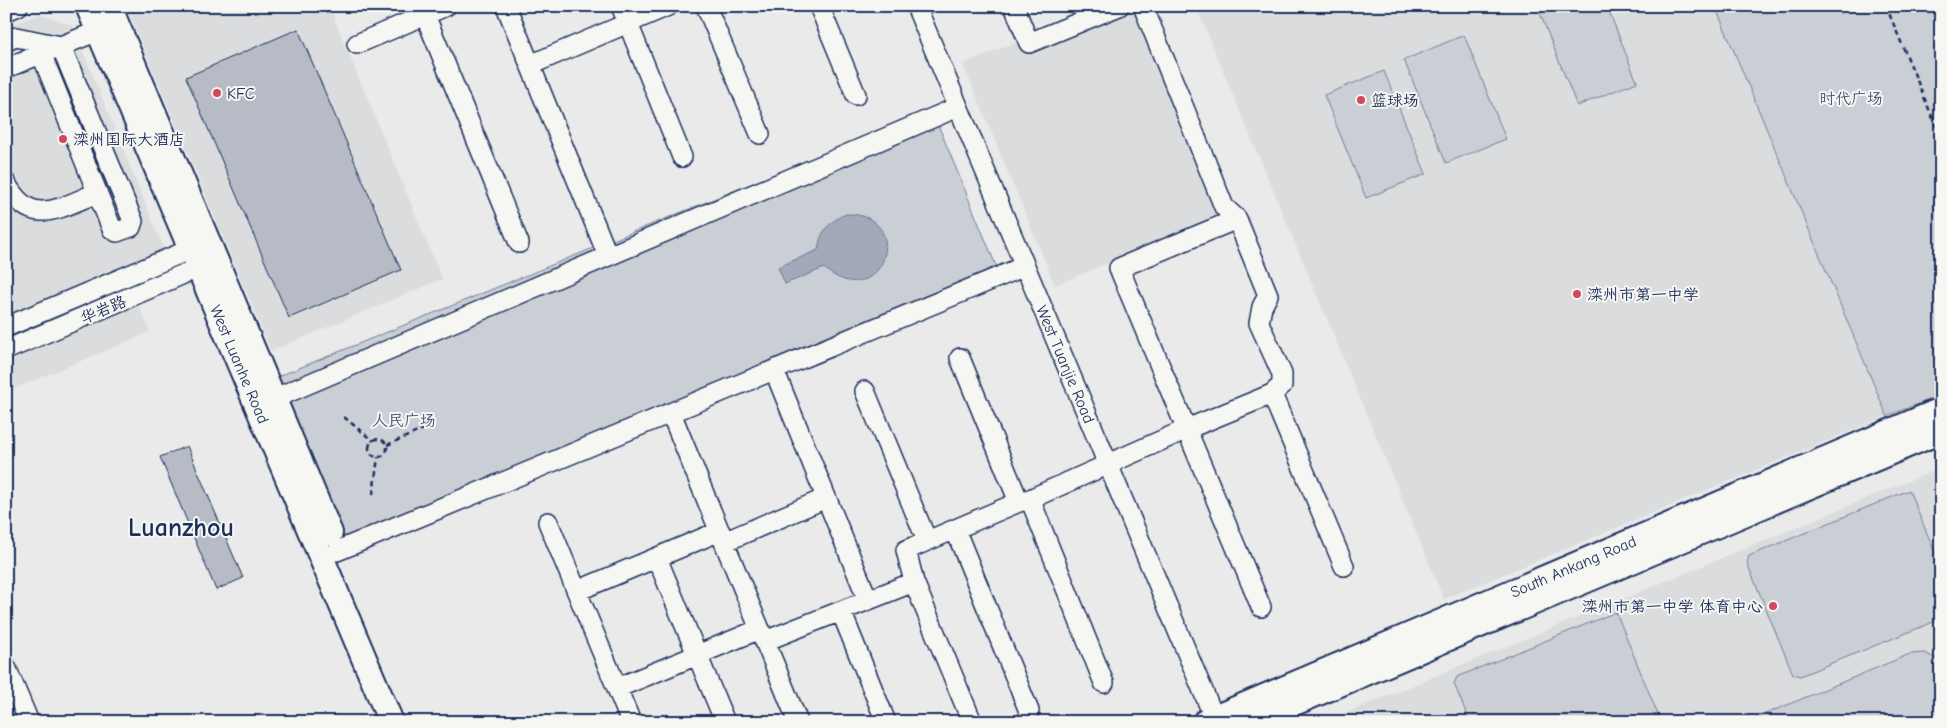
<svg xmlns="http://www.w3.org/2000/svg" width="1947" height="728" viewBox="0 0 1947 728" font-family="'Comic Neue','LXGW WenKai TC',sans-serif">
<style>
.built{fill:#dadcde}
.green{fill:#caced5;stroke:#727e9a}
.water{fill:#a2aaba;stroke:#6c7995}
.building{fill:#b6bbc6;stroke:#1b2f5e}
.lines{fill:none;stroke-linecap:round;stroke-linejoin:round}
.minor-casing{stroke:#1b2f5e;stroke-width:22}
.major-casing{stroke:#1b2f5e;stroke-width:28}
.path{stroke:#1b2f5e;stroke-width:2.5;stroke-dasharray:5 4;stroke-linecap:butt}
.minor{stroke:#f6f6f2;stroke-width:19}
.major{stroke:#f6f6f2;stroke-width:24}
.poi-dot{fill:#d1495b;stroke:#f6f6f2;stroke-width:2}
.labels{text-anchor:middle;stroke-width:4;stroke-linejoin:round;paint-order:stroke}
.poi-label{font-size:16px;fill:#1b2f5e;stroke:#f6f6f2;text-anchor:start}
.park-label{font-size:16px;fill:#47577c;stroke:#f6f6f2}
.street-label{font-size:16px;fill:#1b2f5e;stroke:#f6f6f2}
.town-label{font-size:26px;font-weight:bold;fill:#1b2f5e;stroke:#f6f6f2}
</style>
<rect width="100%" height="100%" fill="#e9eae9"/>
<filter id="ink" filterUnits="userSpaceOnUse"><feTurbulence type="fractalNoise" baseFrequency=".02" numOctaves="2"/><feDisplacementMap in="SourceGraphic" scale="10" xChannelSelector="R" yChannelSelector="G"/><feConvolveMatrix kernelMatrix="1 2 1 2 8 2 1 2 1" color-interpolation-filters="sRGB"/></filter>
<g filter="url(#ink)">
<path class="built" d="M126 6H329L442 279 271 351Z
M1103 6H1137L1224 215 1055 285 963 64Z
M1196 6H1715L1887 416 1444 599Z
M39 14 72 25 180 288 139 305 150 332 6 392V28Z
M1933 471 1941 491V722H1324Z"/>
<path class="green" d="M1537 6H1607L1637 82 1577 106Z
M1715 6H1941V395L1887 416Z
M1464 35 1506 139 1446 163 1404 60Z
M1384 71 1426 174 1366 198 1324 95Z
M932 110 997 268 346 541 277 377Z
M1909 490 1941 567V619L1800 676 1793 674 1747 563 1749 556Z
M1616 612 1661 722H1470L1454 684 1457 677Z
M1925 653 1941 661V722H1746L1910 654Z"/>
<path class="water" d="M846 214C917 213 882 318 824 268L785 284 778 267 818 250C820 232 829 221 846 214Z"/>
<path class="building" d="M298 29 401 270 289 318 186 77Z
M187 446 243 578 216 590 160 457Z"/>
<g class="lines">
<defs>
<path id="minor" d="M506 6 608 256
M621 6 682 157
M706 6 760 134
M819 6 856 95
M916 6 1216 722
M1014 6 1029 43 1119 6
M6 11 18 6
M425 15 519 243
M6 41 16 37 61 46 133 221 131 227 117 232 112 229 41 53
M357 44 446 6
M530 65 668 6
M6 68 98 31
M6 183C31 230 60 207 97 193
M1237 219 1119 268 1261 607
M6 327 191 249
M6 350 200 267
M960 358 1019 502
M779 382 868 600
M865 391 927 541
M1272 394 1344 566
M273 399 958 107
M671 413 798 722
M1030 499 1104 683
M548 522 631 722
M955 529 1029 711
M724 542 826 498
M337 551 1025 266
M657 558 725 722
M577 591 720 531
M841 611 886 722
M765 641 914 582
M6 667 29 722
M617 688 760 629
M972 722 914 582 906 550 1019 502 1030 499 1187 429 1272 394 1282 385V374L1259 323 1262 307 1268 295 1237 219 1224 207 1143 6"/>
<path id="major" d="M88 6 391 722
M109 6 330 533
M1205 722 1941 410
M1249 722 1941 431"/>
</defs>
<use href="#minor" class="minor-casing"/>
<use href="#major" class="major-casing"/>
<path class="path" d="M1886 6 1941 138
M344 417 373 441
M369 448a9 9 0 1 1 18 0a9 9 0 1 1-18 0Z
M387 445 424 429
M373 494 378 457"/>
<use href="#minor" class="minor"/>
<use href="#major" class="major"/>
</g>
</g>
<g class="poi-dot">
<circle cx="217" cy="93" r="5"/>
<circle cx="1361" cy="100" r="5"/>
<circle cx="63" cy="139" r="5"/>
<circle cx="1577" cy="294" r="5"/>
<circle cx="1773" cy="606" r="5"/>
</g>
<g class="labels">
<g class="poi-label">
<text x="227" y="99">KFC</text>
<text x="1371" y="106">篮球场</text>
<text x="73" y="145">滦州国际大酒店</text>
<text x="1587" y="300">滦州市第一中学</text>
<text x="1763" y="612" text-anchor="end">滦州市第一中学 体育中心</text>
</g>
<g class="park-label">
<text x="1851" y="104">时代广场</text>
<text x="404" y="426">人民广场</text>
</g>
<g class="street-label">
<text transform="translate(103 309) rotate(-23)" y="6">华岩路</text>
<text transform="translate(240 364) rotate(67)" y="6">West Luanhe Road</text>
<text transform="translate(1066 364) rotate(67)" y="6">West Tuanjie Road</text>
<text transform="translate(1573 566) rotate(-23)" y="6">South Ankang Road</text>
</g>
<g class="town-label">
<text x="181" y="536">Luanzhou</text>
</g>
</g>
<rect width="1947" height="728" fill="none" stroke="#f6f6f2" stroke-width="25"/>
<rect x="12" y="12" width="1922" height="703" fill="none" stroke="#1b2f5e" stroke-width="2" filter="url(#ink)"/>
</svg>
